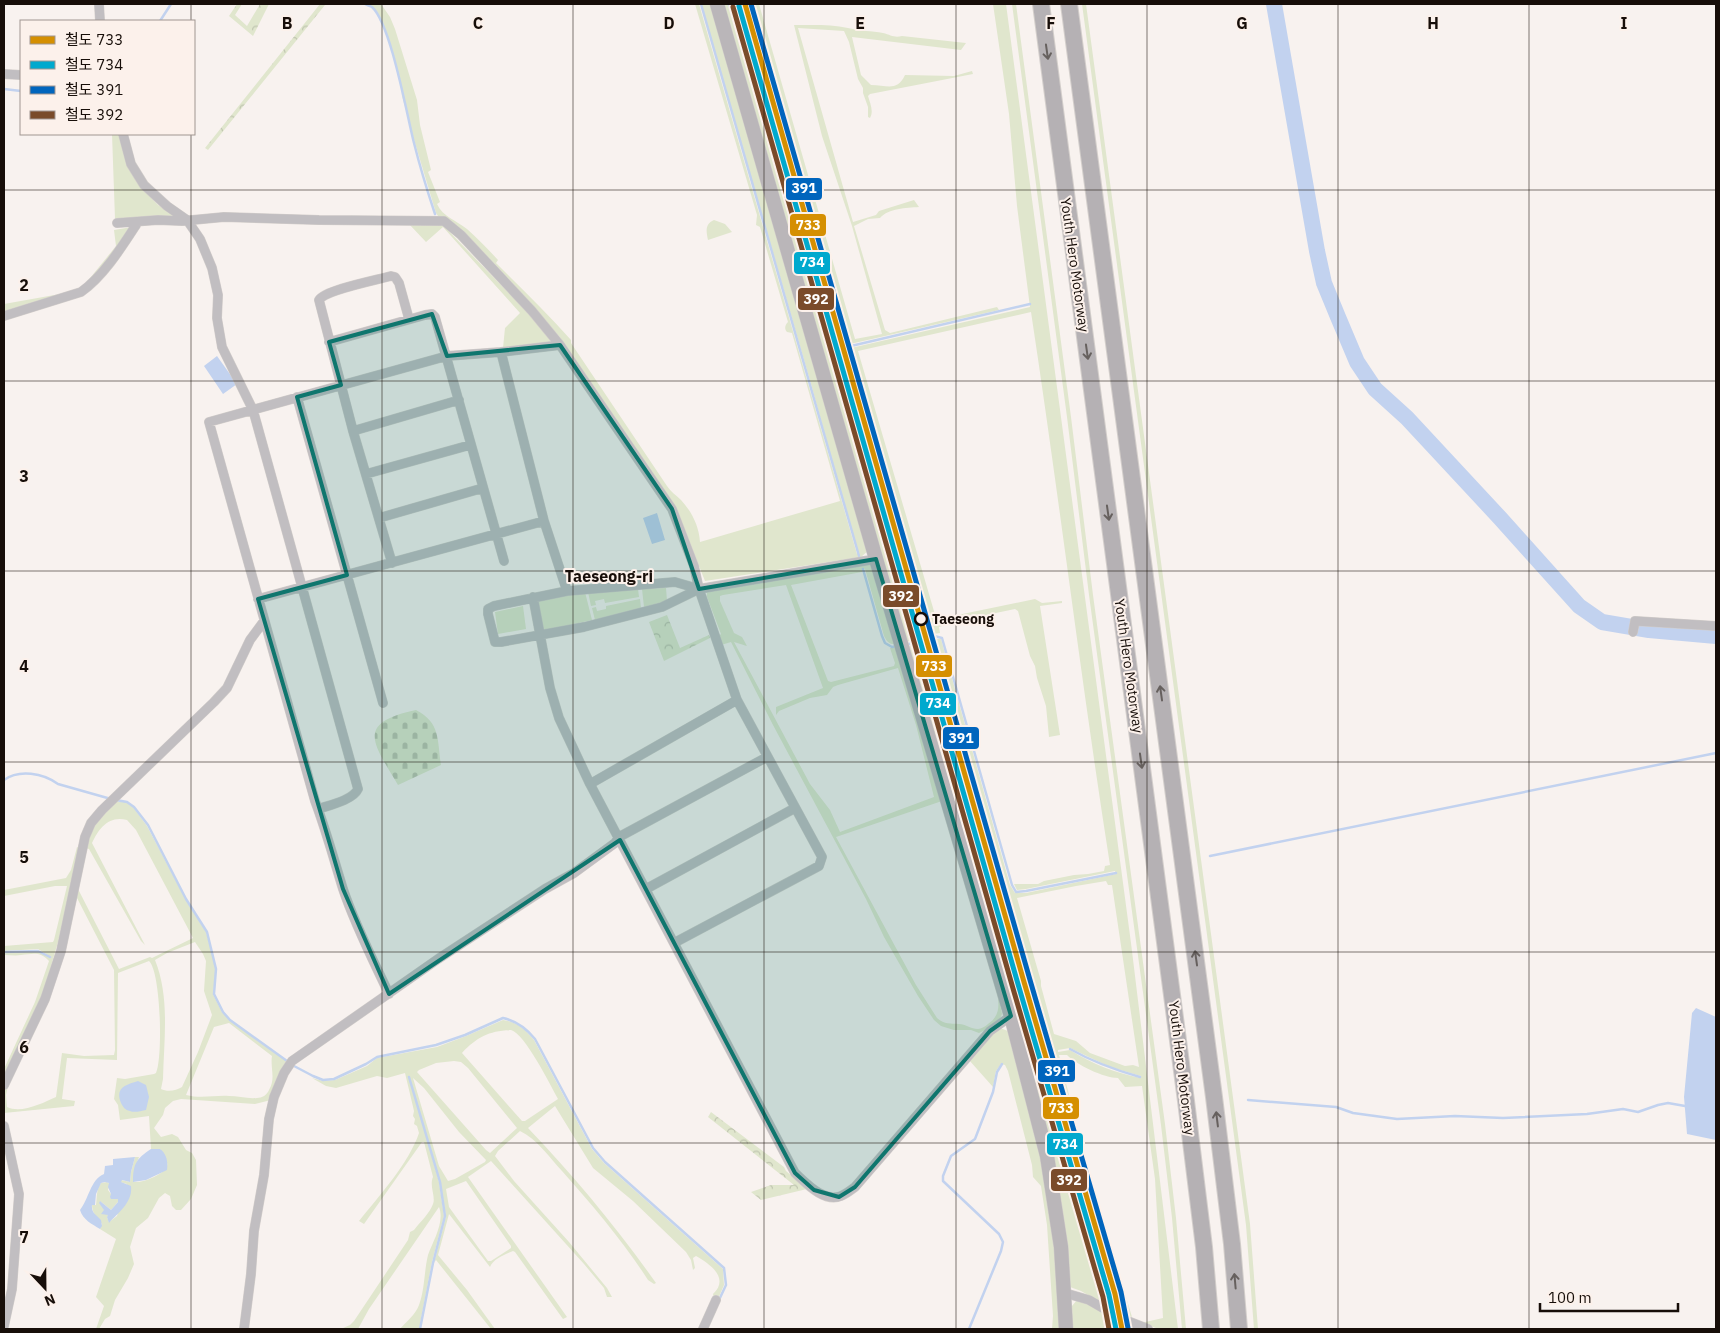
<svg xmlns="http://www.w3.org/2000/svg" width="1720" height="1333" viewBox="0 0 1720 1333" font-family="'IBM Plex Sans','Noto Sans KR',sans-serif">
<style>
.grass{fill:#e0e6cd;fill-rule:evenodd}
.forest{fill:url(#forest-crowns)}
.cemetery{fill:url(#cemetery-stones)}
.water{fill:#c2d2ef}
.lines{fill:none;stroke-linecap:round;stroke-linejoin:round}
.stream{stroke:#c2d2ef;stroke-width:2.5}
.river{stroke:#c2d2ef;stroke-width:16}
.minor-casing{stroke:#d3cecb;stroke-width:10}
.primary-casing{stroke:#d3cecb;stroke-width:15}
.motorway-casing{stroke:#d3cecb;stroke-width:18}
.minor{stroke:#c1bec1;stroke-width:9}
.primary{stroke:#bab6b9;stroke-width:14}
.motorway{stroke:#b5b1b4;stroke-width:16}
.rail-1-casing{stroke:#fcf1eb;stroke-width:9}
.rail-2-casing{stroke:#fcf1eb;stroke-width:9}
.rail-3-casing{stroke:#fcf1eb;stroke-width:9}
.rail-4-casing{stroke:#fcf1eb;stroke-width:9}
.rail-1{stroke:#d58f01;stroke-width:5}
.rail-2{stroke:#00a9ce;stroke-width:5}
.rail-3{stroke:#0065bd;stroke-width:5}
.rail-4{stroke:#7a4b2a;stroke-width:5}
.oneway{stroke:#66605e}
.marked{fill:#0f766e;fill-opacity:0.2;stroke:#0f766e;stroke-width:4;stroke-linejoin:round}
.grid{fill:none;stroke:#170e09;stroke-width:1;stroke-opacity:0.55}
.stop-dot{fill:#fcf1eb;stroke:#170e09;stroke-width:2.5}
.labels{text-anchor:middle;stroke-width:4;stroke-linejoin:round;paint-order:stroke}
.street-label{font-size:14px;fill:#170e09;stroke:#fcf1eb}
.stop-label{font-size:14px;font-weight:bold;fill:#170e09;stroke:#fcf1eb;text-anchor:start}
.quarter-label{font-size:16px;font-weight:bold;fill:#170e09;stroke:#fcf1eb}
.grid-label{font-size:16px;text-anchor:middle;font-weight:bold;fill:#170e09;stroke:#fcf1eb;stroke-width:4;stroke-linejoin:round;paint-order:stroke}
.line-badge{stroke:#fcf1eb;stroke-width:2}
.badge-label{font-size:14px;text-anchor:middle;font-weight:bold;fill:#fff}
</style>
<defs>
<pattern id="forest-crowns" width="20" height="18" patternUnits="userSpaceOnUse" patternTransform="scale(1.25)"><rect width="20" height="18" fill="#e0e6cd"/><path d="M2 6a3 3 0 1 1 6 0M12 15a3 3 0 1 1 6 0" fill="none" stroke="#bfc4af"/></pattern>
<pattern id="cemetery-stones" width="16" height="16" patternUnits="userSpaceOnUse" patternTransform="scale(1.25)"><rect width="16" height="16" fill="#e0e6cd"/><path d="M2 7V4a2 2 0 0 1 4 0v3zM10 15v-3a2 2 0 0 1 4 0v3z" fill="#bfc4af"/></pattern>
</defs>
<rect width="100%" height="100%" fill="#f8f2ef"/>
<path class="grass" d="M367 4H381L390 17 395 29 417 100 420 125 431 170 428 172 440 202 437 204C443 217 456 220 467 229 478 239 488 249 498 260L496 263C522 289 547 313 571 340V343L667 486C671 492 676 495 681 500 692 512 699 526 700 542L840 501 792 333 787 332C784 329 785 325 788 322L760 227 756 225 757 215 695 4H699L857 554H858L811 384 701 4H711L869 550 861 557 705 581 677 511 559 336 532 306 443 217 438 216 436 213 415 143 402 96 401 84 386 31 380 17 373 7Z
M722 4H728L863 469 865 468 832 352 841 350 921 638 906 642Z
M732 4H742L840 346 830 347Z
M751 4H759L855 339 882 334 852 226 822 136 794 25C812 25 831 24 848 28 860 31 872 31 883 33 891 35 894 38 902 36L966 43 961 50 852 37 861 75 871 85C887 85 897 92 905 75L954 76 972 71 973 74 870 94 868 96C870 103 874 111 870 118L868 117V107L863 93V88L858 79 849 42 844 31 798 28 853 222 876 215 879 211 914 200 919 207C906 208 889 208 880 218L868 219 854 226 885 330 890 333 997 307 999 310 850 344Z
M993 4H1006L1131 943 1178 1329 1156 1328 1141 1323 1163 1318 1155 1179 1142 1086 1125 1087 1118 1078C1104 1078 1077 1065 1067 1055H1059L1069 1095V1105L1132 1317 1127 1315 1121 1304 1045 1028 934 639H941L1010 885 1015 893H1026L1116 874 1115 871 1026 889 1017 890 1014 884H1038L1044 881 1074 875 1088 874 1104 871 1105 866 1110 865C1081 681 1059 496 1031 312L858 351 936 618 948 617 1035 599 1042 603 1062 601V603L1040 606 1060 735 1049 737 1046 706 1037 678 1035 666 1030 656 1018 611 1015 609 967 619 965 621 962 620 939 627 940 633 933 634 851 348 1030 307 1017 206 1009 114ZM1106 881 1108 885H1112L1139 1067 1133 1065 1125 1066 1090 1053 1076 1041 1054 1034 1041 986V981L1017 898 1076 886ZM1070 1048 1110 1067 1141 1076V1078C1116 1073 1092 1064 1070 1050L1058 1052V1050Z
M1012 4H1016L1071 417 1093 595 1165 1124 1176 1218 1186 1329H1182L1172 1218 1161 1125 1089 595 1067 417Z
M1082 4H1086L1250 1224 1258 1329H1254L1246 1225Z
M112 134H119L141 187 158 205 172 214V218L161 216 115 219Z
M714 220 725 224 732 232 708 240C706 231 705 224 714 220Z
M441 223 534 319 551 340 549 343 503 348 505 328 520 313 443 227 426 242 409 224Z
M132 227C119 246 99 278 81 291L4 314V304L60 294 82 288 116 246 114 230Z
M867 564 873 566 897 644C890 645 887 642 884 636L865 569 862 568V572L791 585 828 681 831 682 894 666 895 663 890 648H898L942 801 836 837 916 985 937 1018C945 1025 950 1023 959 1024 965 1024 971 1029 978 1029 981 1029 986 1026 988 1024 1003 1014 998 1000 996 985L1002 1014C999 1023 988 1029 979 1033L971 1030H954L941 1026 934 1020 918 996 884 937 866 899 773 725 731 642 721 645 719 636 721 634 707 597V592L709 591ZM786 585 823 688 776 707V715L779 711 810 698 827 695 833 687 838 685 898 668 916 725 934 797 840 832 830 810 810 784 734 642 747 646 742 637 734 633 720 601V596L723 595Z
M666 588 667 601 644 607 642 589Z
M638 589 639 597 605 603 604 599 595 601 596 605 591 606 588 592Z
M585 592 592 620 543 631 538 599Z
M640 599 641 608 595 620 592 608 596 607 597 611 606 609V606Z
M523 606 526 629 498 634 495 612Z
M925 641 1082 1203 1084 1204 1114 1310 1081 1291 1070 1287 1066 1242 908 646Z
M114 801 127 802 133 807 147 826 186 900 206 932 216 969 213 994 222 1012 230 1020 288 1062 271 1100 255 1104 181 1099 173 1101 165 1108 163 1115 154 1128 161 1137 172 1134 178 1137 186 1150 192 1153 196 1160 197 1185 191 1199 181 1210H176L172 1206 170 1196 165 1193 159 1198 148 1218 136 1228 130 1247 134 1264 128 1278 115 1300 110 1316 105 1319 99 1329H96L104 1306 96 1297 116 1239 100 1229 102 1224C97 1218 92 1213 92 1205H96C97 1197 96 1190 101 1183L107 1182 110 1184 108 1190 111 1194 112 1199H119L118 1202 111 1210 100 1201 109 1215 107 1217 109 1222 117 1216 127 1184 120 1182 121 1180 130 1182 131 1172 135 1157H139L134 1170V1182C142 1182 147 1180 154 1177 171 1168 170 1165 160 1149H151L149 1116 120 1120 118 1105 114 1099 117 1078 125 1079 154 1074 156 1073C163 1058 161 972 149 961L118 973 117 1060 67 1058 62 1099 75 1101 74 1106 4 1113V1092L6 1087 8 1086 6 1095 7 1107C21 1114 43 1103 56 1097L62 1053 84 1056 114 1055 115 1050 114 970 76 896 78 889 119 969 150 957 152 958 193 938 136 830 127 820C109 815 99 828 92 843L145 945 141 941 89 849 86 848 92 828ZM195 942 203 954 206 961 204 991 212 1015 198 1052 182 1087C176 1091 167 1092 161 1089L163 1079C164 1039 170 997 155 960L167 953ZM229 1023 272 1056C270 1067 276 1079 269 1090 267 1095 262 1098 257 1098 248 1099 238 1096 229 1096 215 1095 201 1099 186 1095L214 1027Z
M77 847 79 848 58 942 41 1001 4 1078V1069L35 1002 49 961C40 951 33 954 21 955 16 956 10 955 4 955V953L37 951 51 957 38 949 4 951V946L53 942 54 940 67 886H55L4 896V890L66 878 71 870Z
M503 1020C517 1022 525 1029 534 1040L592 1149 604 1163 723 1269 724 1285 718 1299 714 1298 713 1294C730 1278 710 1264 696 1256L693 1258 695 1268 693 1270 691 1260 686 1252 633 1201 593 1168 555 1106 528 1128C575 1177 617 1228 656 1283L654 1284 648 1280C623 1241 593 1206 562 1171 550 1158 537 1139 520 1131L498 1151 495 1156 514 1181 569 1242 607 1288 612 1297H607L604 1288 584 1264 491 1161 468 1177 567 1317 563 1319 515 1252 513 1251C505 1254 493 1259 490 1267L449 1214 438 1255 467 1290 495 1329H491L436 1260 434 1263 446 1216 444 1204 440 1182 409 1075 439 1182 444 1216 432 1262 419 1329H400C406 1322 416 1314 419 1305 425 1289 424 1271 428 1255 433 1241 445 1222 439 1207L369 1309 358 1329H341L350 1325 354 1321 408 1240 410 1232 414 1230C420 1222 430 1213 433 1204 436 1197 429 1186 433 1177L424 1142H422L364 1224 359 1221C379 1196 409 1163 419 1133L417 1126 414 1124 415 1119 413 1116 414 1111 405 1073 387 1078 377 1076 336 1088 326 1086 312 1078 323 1081 335 1080 367 1066 377 1058 437 1047 466 1036ZM511 1030C525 1034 550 1084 558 1099L525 1121H522L462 1053C477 1037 489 1031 511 1030ZM454 1061 461 1062 468 1068 517 1128 490 1153 486 1150 417 1072 419 1070 436 1063ZM413 1078 424 1088 459 1132 486 1160 485 1162 455 1179 448 1181 439 1166ZM466 1181 511 1246V1248L491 1261H488L449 1207 446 1189Z
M1000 1028 1008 1031 1043 1164 1053 1222 1060 1329H1052L1053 1316 1047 1225 1041 1186 1033 1177 1032 1165 1008 1071 1005 1065 1001 1064 996 1071 993 1087 969 1060 983 1041Z
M1077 1300H1081L1114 1317 1116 1329H1072V1306Z"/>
<path class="forest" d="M237 4H242L235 15 247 26 260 4H269L253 36 229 16Z
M320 4 325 5 208 150 205 148Z
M667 615 680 648 709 635 710 638 664 661 649 622Z
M711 1112 784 1167 786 1171 807 1189 761 1200 751 1192 771 1185H794L708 1117Z"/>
<path class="cemetery" d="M416 710C441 723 437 740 441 765L398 785C374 744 354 723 416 710Z"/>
<path class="water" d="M217 356 237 384 223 394 204 366Z
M657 513 665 540 652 544 643 518Z
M1696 1008 1716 1017V1140L1687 1134 1684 1097 1692 1013Z
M138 1081 146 1085 149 1097 146 1110C141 1111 134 1113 130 1111 125 1110 123 1107 121 1103 115 1088 125 1085 138 1081Z
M151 1149H160C167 1154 168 1162 167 1170L146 1180 133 1182C133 1164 136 1159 151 1149Z
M135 1157 131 1172 130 1182 122 1180 121 1182 131 1186C133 1202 119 1212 109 1223L107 1217 108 1215 101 1214 104 1210 99 1203 100 1201 111 1210 118 1202V1199H111L110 1197 111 1194 108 1187 109 1183 105 1182 101 1183 96 1194 95 1205H92C91 1213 97 1215 101 1220L102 1226 100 1229C92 1224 83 1220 80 1210 89 1199 90 1180 104 1174L105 1166 113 1165V1159Z"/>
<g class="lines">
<path class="stream" d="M365 4C367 5 370 6 372 7 391 24 407 116 414 143 420 167 427 190 435 214
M701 4 859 556
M729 4 864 467
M160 21 171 4
M4 89 21 91
M851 346 1030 304
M830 350 842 348
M863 569 882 636 885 643 892 647 897 646
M934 636 942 638 1012 885 1016 892 1026 891 1116 873
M905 645 923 640
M4 780C19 769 43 773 58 784L111 799
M116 800 127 802 134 807 148 825 186 899 207 932 216 969 214 994 223 1012 230 1020 294 1066 313 1076 323 1080 334 1079 366 1064 377 1057 436 1045 465 1035 503 1018C517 1021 526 1028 535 1039L593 1148 605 1162 724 1268 726 1285 719 1300
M1210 856 1716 753
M4 952 38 951 50 957
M1070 1049C1093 1062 1115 1070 1140 1077
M409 1077 440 1182 445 1216 433 1263 420 1329
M1248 1100 1336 1107 1353 1113 1397 1119 1455 1116 1503 1118 1587 1114 1623 1109 1638 1112 1658 1105 1668 1103 1685 1106
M969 1329 1001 1251 1003 1242 999 1234 943 1181V1176L951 1156 975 1139 993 1092 997 1072 1002 1064"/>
<path class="river" d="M1274 4 1317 251 1324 283 1338 317 1357 362 1375 389 1407 418 1500 518 1579 606 1602 622 1649 630 1716 636"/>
<defs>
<path id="minor" d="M99 4 100 21
M4 74 21 75
M123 134 131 164 144 185 167 206 187 220 200 239 212 268 218 295 217 318 222 347 253 410 358 789C353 800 330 805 318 809
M117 223 158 220 182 221 224 217 319 220 444 221 461 235 532 311 560 345 672 509 694 566 699 589 737 700 822 857 819 866 674 943
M4 316 81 292C104 276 123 245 138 222
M329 342 425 315 432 314 435 317 504 561
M560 345 501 352 544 521 567 591
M297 397 383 703
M353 431 459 400
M366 474 470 445
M379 518 483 488
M392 563 353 431 319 300C325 290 377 280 391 276L395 277 399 283 409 319
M699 589 662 607 584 627 501 642H495L488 614V609L494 606 567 591 675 582 699 589 876 559
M533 597 550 688 559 718 590 784 795 1173C806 1183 824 1203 841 1196 846 1194 851 1190 855 1187L990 1031 1011 1016
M258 599 544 521
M1633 632 1635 621 1716 626
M590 784 737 700
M646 889 795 808
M389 994C373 960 355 925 343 889 334 860 326 830 315 801L209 422 447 356 501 352
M4 1085 45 999 61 951 85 837 91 823 102 810 214 702 227 688 250 640 264 621
M4 1126 19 1194 12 1289 4 1326
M1065 1293 1089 1300 1120 1318 1148 1329
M244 1329 251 1274 254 1231 264 1175 269 1119 274 1097 284 1073 292 1061 438 959 545 889 574 873 615 843 619 837 767 757
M703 1329 716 1300"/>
<path id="primary" d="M717 4 876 559 1011 1016 1047 1156 1061 1247 1066 1329"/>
<path id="motorway" d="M1041 4 1186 1101 1204 1247 1211 1329
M1069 4 1214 1097 1232 1244 1239 1329"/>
</defs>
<use href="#minor" class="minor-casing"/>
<use href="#primary" class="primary-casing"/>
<use href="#motorway" class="motorway-casing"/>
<use href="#minor" class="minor"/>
<use href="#primary" class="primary"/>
<use href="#motorway" class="motorway"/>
<defs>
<path id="rail-1" d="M745 4 1024 982 1115 1294 1122 1329"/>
<path id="rail-2" d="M739 6 1018 984 1109 1295 1116 1329"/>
<path id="rail-3" d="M751 4 1030 980 1121 1292 1128 1328"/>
<path id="rail-4" d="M733 7 1012 985 1103 1297 1109 1329"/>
</defs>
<use href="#rail-1" class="rail-1-casing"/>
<use href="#rail-2" class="rail-2-casing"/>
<use href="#rail-3" class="rail-3-casing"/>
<use href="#rail-4" class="rail-4-casing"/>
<use href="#rail-1" class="rail-1"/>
<use href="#rail-2" class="rail-2"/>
<use href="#rail-3" class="rail-3"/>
<use href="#rail-4" class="rail-4"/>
</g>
<defs><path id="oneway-shaft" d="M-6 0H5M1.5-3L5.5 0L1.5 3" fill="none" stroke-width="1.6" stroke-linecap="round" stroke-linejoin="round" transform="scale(1.25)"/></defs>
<g class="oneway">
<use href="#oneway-shaft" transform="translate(1047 52) rotate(82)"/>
<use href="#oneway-shaft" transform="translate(1087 352) rotate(82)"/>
<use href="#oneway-shaft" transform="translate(1108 513) rotate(82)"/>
<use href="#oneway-shaft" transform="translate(1161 693) rotate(-98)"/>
<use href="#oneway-shaft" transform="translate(1141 761) rotate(82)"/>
<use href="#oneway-shaft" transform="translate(1196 958) rotate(-98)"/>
<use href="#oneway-shaft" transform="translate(1217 1119) rotate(-97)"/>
<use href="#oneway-shaft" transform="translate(1235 1281) rotate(-95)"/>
</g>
<path class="marked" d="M432 314 447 356 560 345 672 509 699 589 876 559 1011 1016 990 1031 855 1187 839 1197 814 1190 795 1173 620 840 389 994 343 889 258 599 347 575 297 397 341 385 329 342Z"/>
<path class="grid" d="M191 4V21M382 4V1329M573 4V1329M764 4V1329M956 4V1329M1147 4V1329M1338 4V1329M1529 4V1329M191 134V1329M4 190H1716M4 381H1716M4 571H1716M4 762H1716M4 952H1716M4 1143H1716"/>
<circle class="stop-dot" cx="921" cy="619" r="6"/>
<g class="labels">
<g class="street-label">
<text transform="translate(1075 265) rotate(82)" y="5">Youth Hero Motorway</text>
<text transform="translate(1129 666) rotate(82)" y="5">Youth Hero Motorway</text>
<text transform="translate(1182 1068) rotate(83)" y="5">Youth Hero Motorway</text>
</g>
<g class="stop-label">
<text x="932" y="624">Taeseong</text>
</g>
<g class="quarter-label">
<text x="609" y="582">Taeseong-ri</text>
</g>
</g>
<g class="grid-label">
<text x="287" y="29">B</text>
<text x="478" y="29">C</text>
<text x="669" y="29">D</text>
<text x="860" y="29">E</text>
<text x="1051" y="29">F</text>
<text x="1242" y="29">G</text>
<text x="1433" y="29">H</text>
<text x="1624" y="29">I</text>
<text x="24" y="291">2</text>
<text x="24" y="482">3</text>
<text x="24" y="672">4</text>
<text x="24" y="863">5</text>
<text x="24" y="1053">6</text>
<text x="24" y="1243">7</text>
</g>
<g class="line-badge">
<rect x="785" y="177" width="38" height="24" rx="5" fill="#0065bd"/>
<rect x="789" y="213" width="38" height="24" rx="5" fill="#d58f01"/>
<rect x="793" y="251" width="38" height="24" rx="5" fill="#00a9ce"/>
<rect x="797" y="287" width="38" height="24" rx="5" fill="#7a4b2a"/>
<rect x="882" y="584" width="38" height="24" rx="5" fill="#7a4b2a"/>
<rect x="915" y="654" width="38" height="24" rx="5" fill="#d58f01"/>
<rect x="919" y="692" width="38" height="24" rx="5" fill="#00a9ce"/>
<rect x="942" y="726" width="38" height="24" rx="5" fill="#0065bd"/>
<rect x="1037" y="1059" width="39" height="24" rx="5" fill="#0065bd"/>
<rect x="1042" y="1096" width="38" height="24" rx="5" fill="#d58f01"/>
<rect x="1046" y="1132" width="38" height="24" rx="5" fill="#00a9ce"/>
<rect x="1050" y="1168" width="38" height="24" rx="5" fill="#7a4b2a"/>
</g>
<g class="badge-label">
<text x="804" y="193">391</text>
<text x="808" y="230">733</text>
<text x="812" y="267">734</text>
<text x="816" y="304">392</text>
<text x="901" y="601">392</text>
<text x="934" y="671">733</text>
<text x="938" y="708">734</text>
<text x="961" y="743">391</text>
<text x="1057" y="1076">391</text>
<text x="1061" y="1113">733</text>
<text x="1065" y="1149">734</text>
<text x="1069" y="1185">392</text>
</g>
<rect width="1720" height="1333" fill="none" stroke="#170e09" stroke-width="10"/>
<rect x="20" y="20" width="175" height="115" fill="#fcf1eb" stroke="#a09691"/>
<rect x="30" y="36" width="25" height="8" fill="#d58f01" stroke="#a09691"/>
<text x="65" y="45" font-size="15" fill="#170e09">철도 733</text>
<rect x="30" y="61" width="25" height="8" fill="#00a9ce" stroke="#a09691"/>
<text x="65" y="70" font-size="15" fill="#170e09">철도 734</text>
<rect x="30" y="86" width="25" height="8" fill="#0065bd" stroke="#a09691"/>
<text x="65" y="95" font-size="15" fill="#170e09">철도 391</text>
<rect x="30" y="111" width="25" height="8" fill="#7a4b2a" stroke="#a09691"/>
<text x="65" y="120" font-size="15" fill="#170e09">철도 392</text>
<g transform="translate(45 1288) rotate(158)" stroke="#fcf1eb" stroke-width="4" paint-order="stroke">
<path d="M0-4L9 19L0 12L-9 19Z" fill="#170e09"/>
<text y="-8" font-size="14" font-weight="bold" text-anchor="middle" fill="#170e09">N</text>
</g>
<path d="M1540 1303v8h138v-8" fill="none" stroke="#170e09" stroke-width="2.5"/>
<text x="1548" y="1303" font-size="15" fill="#170e09" stroke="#fcf1eb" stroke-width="4" paint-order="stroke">100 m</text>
</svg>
